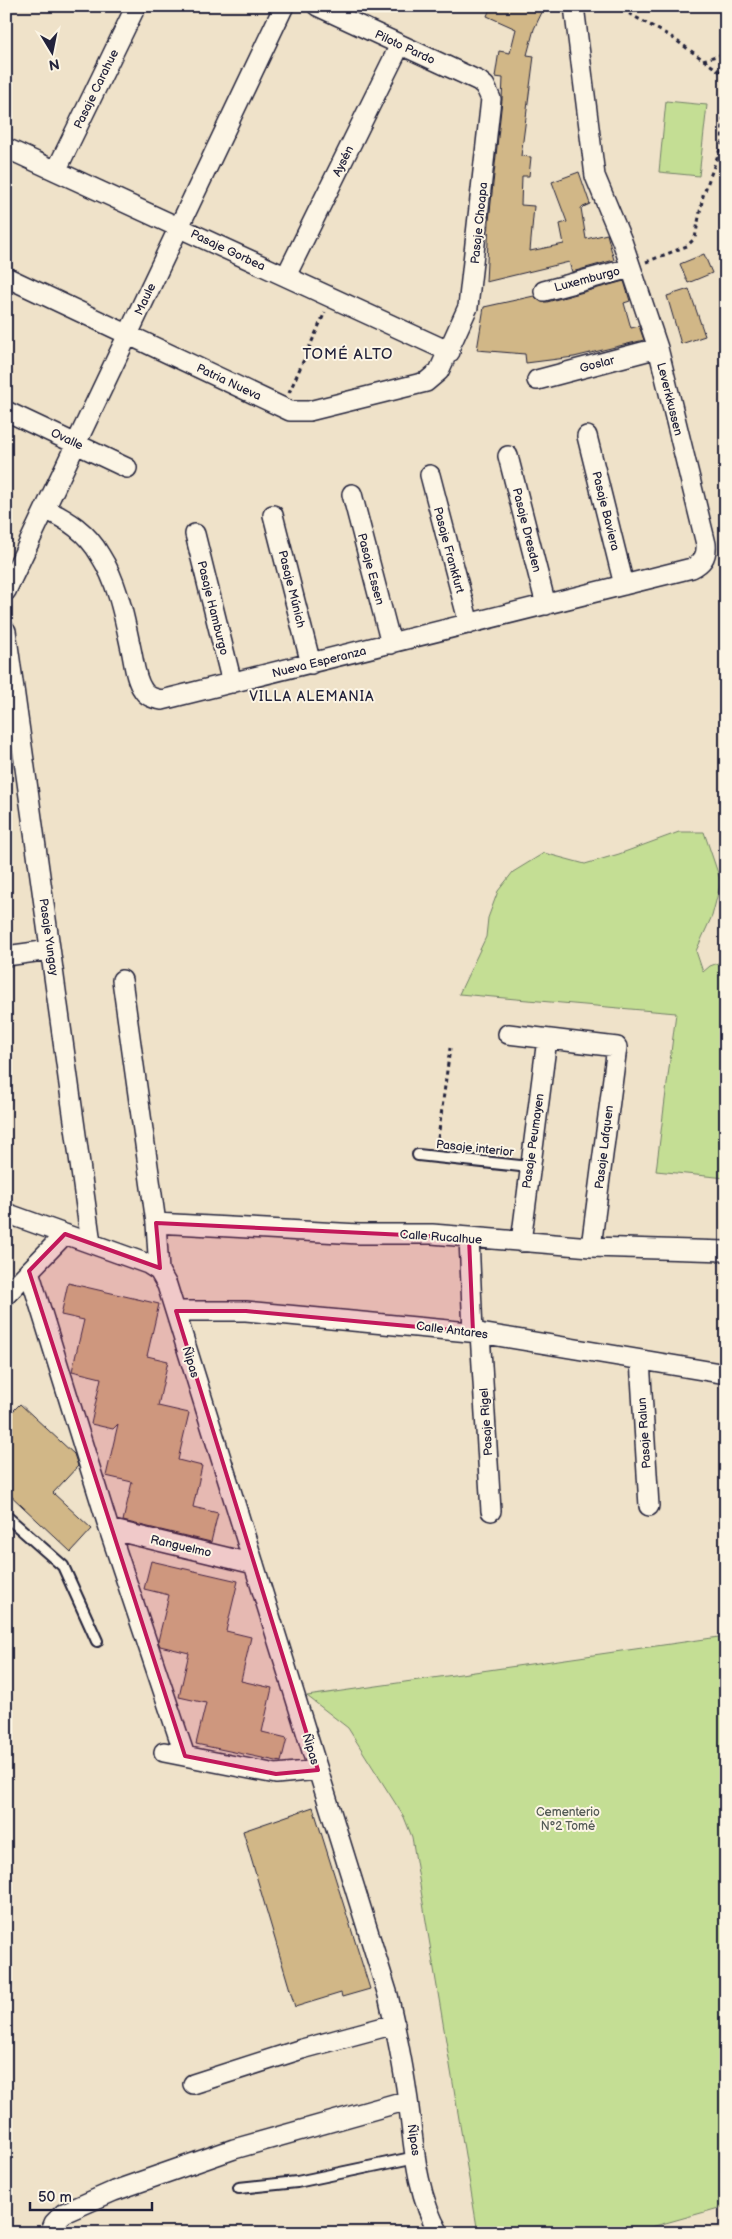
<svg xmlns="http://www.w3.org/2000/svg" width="732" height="2239" viewBox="0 0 732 2239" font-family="'Balsamiq Sans',sans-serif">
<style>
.green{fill:#c4de94;stroke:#738068}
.building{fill:#d1b787;stroke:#22223b}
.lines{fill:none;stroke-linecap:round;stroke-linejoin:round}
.lane-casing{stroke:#22223b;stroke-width:14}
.street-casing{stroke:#22223b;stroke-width:22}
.path{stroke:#22223b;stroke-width:3;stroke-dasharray:4 4;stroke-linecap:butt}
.lane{stroke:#fcf5e5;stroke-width:10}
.street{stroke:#fcf5e5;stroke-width:19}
.marked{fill:#c2185b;fill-opacity:0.2;stroke:#c2185b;stroke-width:4;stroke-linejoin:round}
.labels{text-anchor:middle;stroke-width:4;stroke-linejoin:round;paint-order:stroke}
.street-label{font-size:12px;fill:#22223b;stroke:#fcf5e5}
.park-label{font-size:12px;fill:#535a56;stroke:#fcf5e5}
.neighbourhood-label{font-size:14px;letter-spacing:1px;fill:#22223b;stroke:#fcf5e5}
.quarter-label{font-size:15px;letter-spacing:1px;fill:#22223b;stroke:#fcf5e5}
</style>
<rect width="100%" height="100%" fill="#efe2c9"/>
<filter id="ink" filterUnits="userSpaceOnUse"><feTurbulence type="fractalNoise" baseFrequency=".02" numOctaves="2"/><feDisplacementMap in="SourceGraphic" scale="10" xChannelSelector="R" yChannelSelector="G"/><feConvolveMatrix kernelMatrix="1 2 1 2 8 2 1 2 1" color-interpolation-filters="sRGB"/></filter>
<g filter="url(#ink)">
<path class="green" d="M666 101 707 105 699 176 659 172Z
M679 832H704L721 882 712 916 696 951 703 972 710 966 726 960V1178L656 1171 676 1013 459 994 486 937 488 918 498 891 513 872 544 853 585 864 619 854Z
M726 1636V2206L630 2233H478L412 1837 404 1817 348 1728 307 1696Z"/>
<path class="building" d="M491 6H545L534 29 527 55 534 56 521 156 531 157 529 176H522L521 205 534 206 530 251 564 244 560 224 567 222 552 182 579 172 590 204 581 208 586 239 607 234 614 260 572 272 569 262 486 282 489 221 502 100 503 78 495 77 499 51 510 53 516 29 487 16Z
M704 254 712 273 688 283 680 264Z
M624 281 630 301 624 303 631 328 639 326 644 340 574 357 526 363 525 354 477 350 484 307 534 296 541 302H547Z
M689 289 705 336 681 344 667 296Z
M68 1283 159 1304 147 1356 168 1361 158 1406 189 1413 178 1460 202 1466 193 1507 218 1513 211 1542 123 1521 132 1482 106 1476 118 1424 113 1429 91 1424 101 1378 72 1371 84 1320 61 1315Z
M20 1404 74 1454 78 1466 53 1493 92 1529 71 1552 6 1491V1418Z
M151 1561 238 1581 226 1631 251 1637 241 1681 272 1688 262 1732 287 1738 281 1762 196 1744 206 1703 179 1697 189 1653 160 1646 158 1641 169 1595 144 1589Z
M313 1807 370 1989 342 1997 341 1993 295 2007 243 1831Z"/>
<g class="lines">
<defs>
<path id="lane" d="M418 1155 529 1167
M6 1516 63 1566 97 1641
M239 2188 297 2182 416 2157"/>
<path id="street" d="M6 148 450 352
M56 171 136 6
M286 276 400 45
M6 277 290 411H309L426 382 439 371 468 307 491 99 485 86 479 81 317 6
M544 291 630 268
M537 380 658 348
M6 411 127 468
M587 436 624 585
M508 456 546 605
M430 475 469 624
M352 494 391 644
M45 509C68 520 87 532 100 555 118 583 124 617 131 649 134 662 135 679 143 690 147 697 155 699 162 700L692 568C703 563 707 555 706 544L658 348 622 241 595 176 574 6
M273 515 311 664
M195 534 232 683
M6 591 284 6
M6 631 91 1243
M6 956 50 950
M122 980 156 1223 159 1271
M508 1034 617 1047 591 1247
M6 1213 148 1264 159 1271 167 1285 388 1995C396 2030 403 2065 408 2100 414 2145 416 2193 439 2233
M156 1223 359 1234H432L591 1247 726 1251
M469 1238 473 1332
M521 1242 547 1039
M29 1271 109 1529 185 1756
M6 1295 65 1234
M176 1311H246L480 1333 726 1374
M480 1333 491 1511
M640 1360 649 1506
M109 1529 254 1564
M164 1752 276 1774 318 1770
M193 2084 302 2049 395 2024
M50 2233 54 2223 64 2213 114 2191 234 2149 408 2100"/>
</defs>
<use href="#lane" class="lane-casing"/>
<use href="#street" class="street-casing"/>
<path class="path" d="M615 6 670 36 726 76
M703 60 726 53
M646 262 687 246 695 238 703 196 722 144 725 76
M289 393 325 312
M437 1146 450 1048"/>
<use href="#lane" class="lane"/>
<use href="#street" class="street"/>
</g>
</g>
<path class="marked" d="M156 1223 469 1238 473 1332 246 1311H176L318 1770 276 1774 185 1756 29 1271 65 1234 160 1268Z"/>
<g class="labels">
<g class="street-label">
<text transform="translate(405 47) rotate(25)" y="4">Piloto Pardo</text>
<text transform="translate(96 89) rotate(-64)" y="4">Pasaje Carahue</text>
<text transform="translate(343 161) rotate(-64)" y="4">Aysén</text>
<text transform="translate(479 223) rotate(-84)" y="4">Pasaje Choapa</text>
<text transform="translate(228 250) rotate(25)" y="4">Pasaje Gorbea</text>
<text transform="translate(587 279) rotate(-15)" y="4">Luxemburgo</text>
<text transform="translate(145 299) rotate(-65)" y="4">Maule</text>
<text transform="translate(597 364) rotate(-15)" y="4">Goslar</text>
<text transform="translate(229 382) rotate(25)" y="4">Patria Nueva</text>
<text transform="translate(670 399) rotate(76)" y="4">Leverkkussen</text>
<text transform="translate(67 439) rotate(25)" y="4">Ovalle</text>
<text transform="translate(606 511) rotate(76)" y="4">Pasaje Baviera</text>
<text transform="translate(527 530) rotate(76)" y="4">Pasaje Dresden</text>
<text transform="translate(449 550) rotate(75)" y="4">Pasaje Frankfurt</text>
<text transform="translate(371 569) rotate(75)" y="4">Pasaje Essen</text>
<text transform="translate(292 589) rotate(76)" y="4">Pasaje Múnich</text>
<text transform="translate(213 608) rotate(76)" y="4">Pasaje Hamburgo</text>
<text transform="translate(319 662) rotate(-14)" y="4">Nueva Esperanza</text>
<text transform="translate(49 937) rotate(82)" y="4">Pasaje Yungay</text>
<text transform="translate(533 1141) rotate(-82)" y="4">Pasaje Peumayen</text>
<text transform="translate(604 1147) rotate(-83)" y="4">Pasaje Lafquen</text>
<text transform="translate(475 1148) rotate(6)" y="4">Pasaje interior</text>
<text transform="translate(441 1237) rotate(4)" y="4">Calle Rucalhue</text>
<text transform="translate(452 1330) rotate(7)" y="4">Calle Antares</text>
<text transform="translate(191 1362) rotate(73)" y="4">Ñipas</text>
<text transform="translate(486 1422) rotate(-94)" y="4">Pasaje Rigel</text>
<text transform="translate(644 1433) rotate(-94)" y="4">Pasaje Ralun</text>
<text transform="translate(181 1546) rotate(13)" y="4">Ranguelmo</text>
<text transform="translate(311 1749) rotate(73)" y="4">Ñipas</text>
<text transform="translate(414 2140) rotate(82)" y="4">Ñipas</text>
</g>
<g class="park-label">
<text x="568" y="1816">Cementerio<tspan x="568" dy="14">N°2 Tomé</tspan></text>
</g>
<g class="neighbourhood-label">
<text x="312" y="701">VILLA ALEMANIA</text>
</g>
<g class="quarter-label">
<text x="348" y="359">TOMÉ ALTO</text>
</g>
</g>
<rect width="732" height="2239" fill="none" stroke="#fcf5e5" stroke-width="25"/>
<rect x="12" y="12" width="707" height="2214" fill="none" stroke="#22223b" stroke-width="2" filter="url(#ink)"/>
<g transform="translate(52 52) rotate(170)" stroke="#fcf5e5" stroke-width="4" paint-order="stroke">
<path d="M0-4L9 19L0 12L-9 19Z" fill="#22223b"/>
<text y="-8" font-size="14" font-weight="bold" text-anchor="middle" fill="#22223b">N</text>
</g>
<path d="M30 2202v8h122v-8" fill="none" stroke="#22223b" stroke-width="2.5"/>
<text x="38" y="2202" font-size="15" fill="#22223b" stroke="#fcf5e5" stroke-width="4" paint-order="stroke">50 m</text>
</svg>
